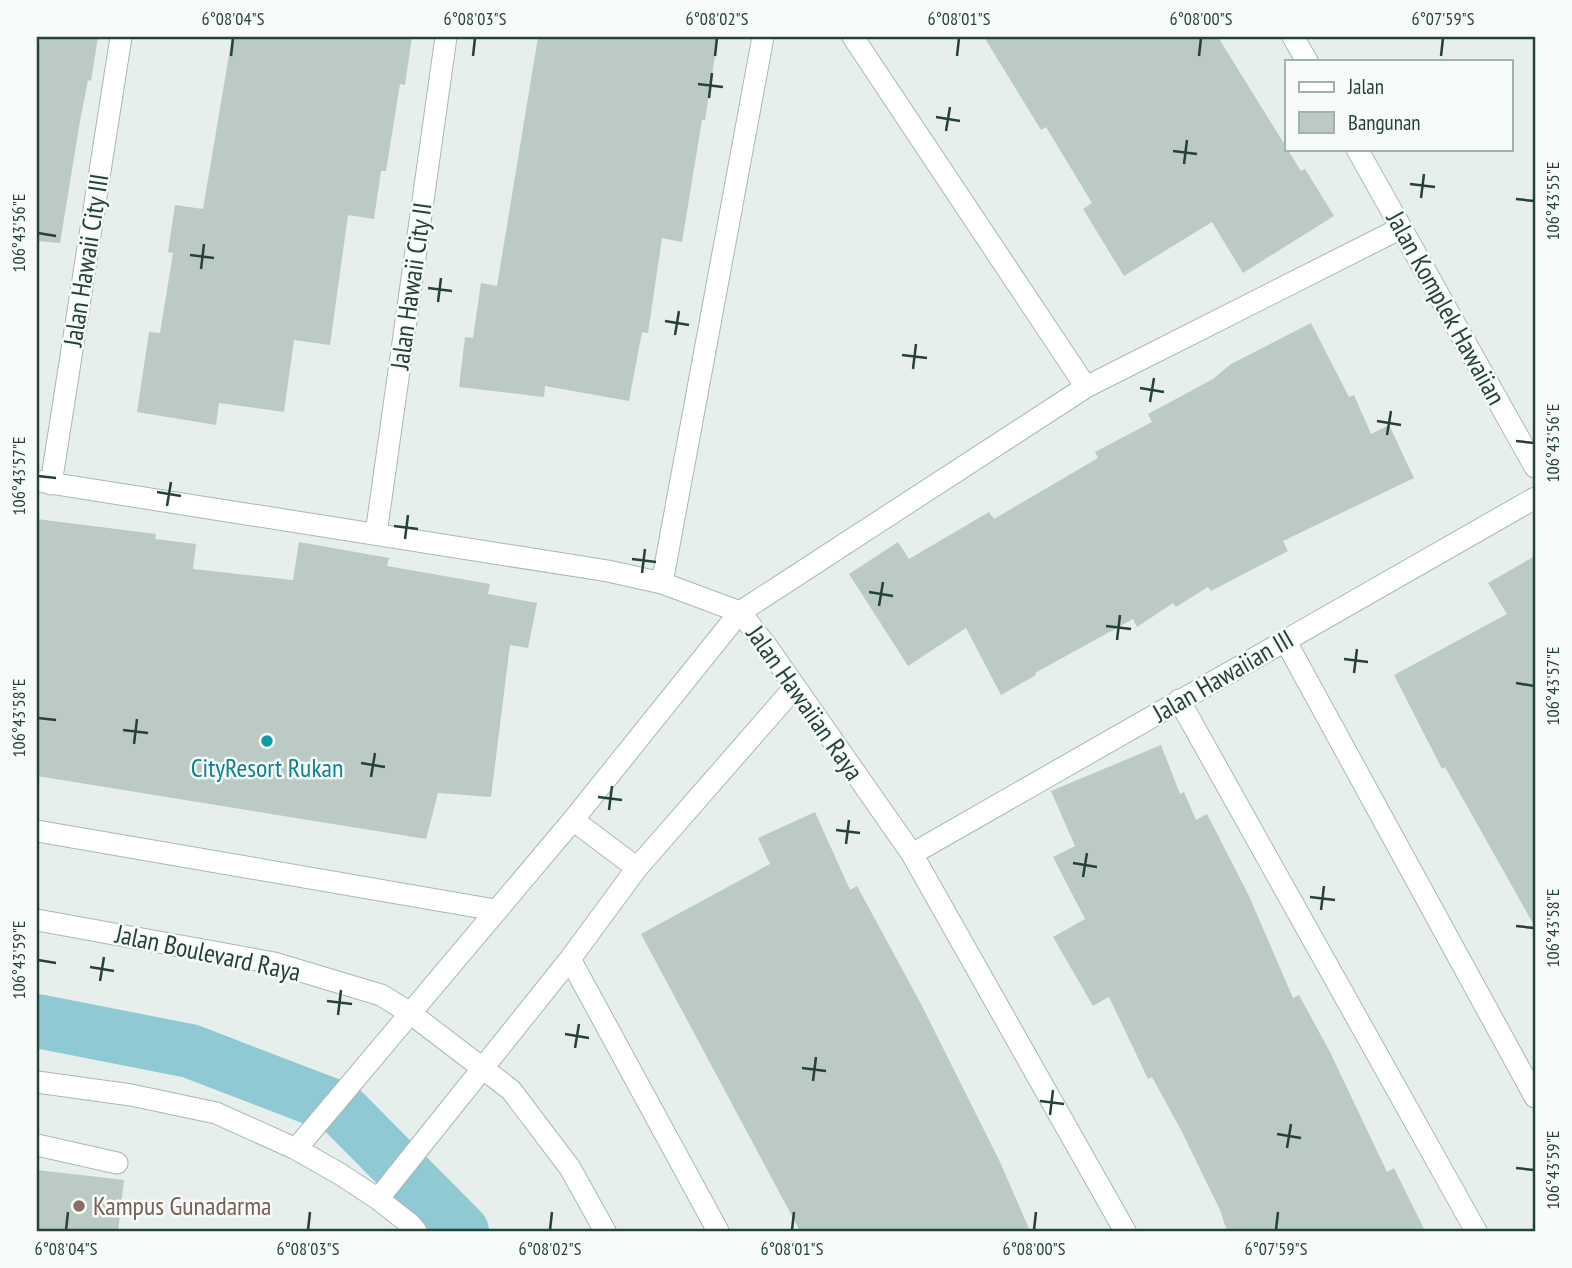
<svg xmlns="http://www.w3.org/2000/svg" width="1572" height="1268" viewBox="0 0 1572 1268" font-family="'PT Sans Narrow',sans-serif">
<style>
.lines{fill:none;stroke-linecap:round;stroke-linejoin:round}
.canal{stroke:#8ec9d4;stroke-width:54}
.building{fill:#bbcac4}
.minor-casing{stroke:#a8b8b2;stroke-width:23}
.minor{stroke:#fff;stroke-width:21}
.ticks{fill:none;stroke:#24423a;stroke-width:2.5}
.culture-dot{fill:#0f9aa8;stroke:#f7fbf9;stroke-width:2.5}
.education-dot{fill:#8d6e63;stroke:#f7fbf9;stroke-width:2.5}
.labels{text-anchor:middle;stroke-width:5;stroke-linejoin:round;paint-order:stroke}
.street-label{font-size:26px;fill:#24423a;stroke:#f7fbf9}
.culture-label{font-size:26px;fill:#0d838f;stroke:#f7fbf9}
.education-label{font-size:26px;fill:#785e54;stroke:#f7fbf9;text-anchor:start}
.neatline{fill:none;stroke:#24423a;stroke-width:2.5}
.ticks-label{font-size:18px;text-anchor:middle;fill:#24423a}
</style>
<rect width="100%" height="100%" fill="#e6efeb"/>
<g class="lines">
<path class="canal" d="M37 1021 190 1051 341 1109 462 1231"/>
</g>
<path class="building" d="M40 37H98L91 81 88 80 80 121 60 243 37 241V61Z
M232 37H412L405 85 400 84 386 171H381L374 219 348 215 330 345 294 340 284 412 219 403 216 425 137 412 149 332 160 333 173 253 168 252 175 205 203 209Z
M538 37H718L705 120H702L682 242 662 238 648 333 642 332 629 401 545 386 544 397 459 387 465 337 473 338 481 283 497 286Z
M984 37H1218L1301 171 1305 169 1334 216 1243 273 1212 222 1124 276 1083 209 1092 203 1046 127 1041 130Z
M1311 323 1349 397 1354 395 1371 434 1389 425 1414 478 1283 541 1288 551 1211 591 1208 587 1176 607 1173 603 1137 627 1133 619 1035 673 1036 675 1001 695 966 628 908 666 849 574 898 542 909 559 989 512 994 519 1098 458 1095 452 1152 422 1148 414 1213 379 1231 364Z
M37 519 156 534 155 539 196 544 193 569 293 580 299 542 389 558 387 566 490 584 488 594 537 603 528 648 510 645 491 797 438 793 426 839 37 776Z
M1535 556V927L1445 767 1442 769 1394 675 1507 614 1488 583Z
M1161 745 1180 794 1184 792 1196 820 1207 814 1249 896 1293 998 1299 995 1330 1052 1387 1172 1394 1168 1425 1231H1227L1220 1210 1181 1130 1152 1077 1148 1079 1109 997 1093 1006 1053 937 1085 919 1053 857 1075 846 1051 791Z
M815 812 850 890 857 886 921 1004 1000 1162 1030 1231H800L641 934 770 864 758 838Z
M37 1170 124 1180 118 1231H37Z"/>
<g class="lines">
<defs>
<path id="minor" d="M853 37 1086 387
M1293 37 1307 61
M1357 149 1535 467
M37 481 608 571 662 583 740 612 768 648 912 854 1125 1231
M51 484 121 37
M376 534 446 37
M662 583 763 37
M1285 640 1535 1097
M1179 700 1476 1231
M573 820 637 868
M37 831 495 910
M912 854 1535 498
M37 920 274 963 381 995 410 1013 511 1090 570 1168 605 1231
M570 959 718 1231
M37 1082 131 1095 216 1113 296 1149 340 1174 378 1199 410 1224 416 1231
M37 1145 117 1163
M296 1149 573 820 740 612 1086 387 1401 228
M378 1199 570 959 637 868 795 687"/>
</defs>
<use href="#minor" class="minor-casing"/>
<use href="#minor" class="minor"/>
</g>
<path class="ticks" d="M231 56 233 38M473 56 475 38M715 56 717 38M957 56 959 38M1199 56 1201 38M1441 56 1443 38M698 84 723 87M709 98 712 73M936 117 960 121M946 131 950 107M1173 151 1197 154M1184 164 1187 140M1410 184 1435 187M1421 198 1424 174M1516 199 1534 201M38 233 56 236M190 255 214 258M201 269 204 244M428 288 452 291M438 302 441 278M665 321 689 325M675 335 679 311M902 355 927 358M913 369 916 344M1140 388 1164 392M1150 402 1154 378M1377 421 1401 425M1387 435 1391 411M1516 441 1534 443M38 476 56 478M157 492 181 496M167 506 171 482M394 526 418 529M405 539 408 515M632 559 656 562M642 573 645 549M869 592 893 596M879 606 883 582M1106 626 1131 629M1117 640 1120 615M1344 659 1368 662M1354 673 1357 649M1516 683 1534 686M38 718 56 720M123 730 148 733M134 744 137 719M361 763 385 767M371 777 375 753M598 797 622 800M609 810 612 786M836 830 860 833M846 844 849 820M1073 863 1097 867M1083 877 1087 853M1310 897 1335 900M1321 910 1324 886M1516 926 1534 928M38 960 56 963M90 967 114 971M100 981 104 957M327 1001 352 1004M338 1015 341 990M565 1034 589 1038M575 1048 579 1024M802 1068 826 1071M813 1081 816 1057M1040 1101 1064 1104M1050 1115 1053 1090M1277 1134 1301 1138M1287 1148 1291 1124M1516 1168 1534 1170M66 1230 68 1212M308 1230 310 1212M550 1230 552 1212M792 1230 794 1212M1034 1230 1036 1212M1276 1230 1278 1212"/>
<circle class="culture-dot" cx="267" cy="741" r="7"/>
<circle class="education-dot" cx="79" cy="1206" r="7"/>
<g class="labels">
<g class="street-label">
<text transform="translate(86 260) rotate(-81)" y="9">Jalan Hawaii City III</text>
<text transform="translate(411 286) rotate(-82)" y="9">Jalan Hawaii City II</text>
<text transform="translate(1446 308) rotate(61)" y="9">Jalan Komplek Hawaiian</text>
<text transform="translate(1223 676) rotate(-30)" y="9">Jalan Hawaiian III</text>
<text transform="translate(805 703) rotate(55)" y="9">Jalan Hawaiian Raya</text>
<text transform="translate(208 953) rotate(12)" y="9">Jalan Boulevard Raya</text>
</g>
<g class="culture-label">
<text x="267" y="777">CityResort Rukan</text>
</g>
<g class="education-label">
<text x="93" y="1215">Kampus Gunadarma</text>
</g>
</g>
<rect width="1572" height="1268" fill="none" stroke="#f7fbf9" stroke-width="77"/>
<rect x="1285" y="60" width="228" height="91" fill="#f7fbf9" stroke="#a3b1ad" stroke-width="2"/>
<rect x="1299" y="82" width="35" height="10" fill="#ffffff" stroke="#a3b1ad" stroke-width="2"/>
<text x="1348" y="94" font-size="21" fill="#24423a">Jalan</text>
<rect x="1299" y="112" width="35" height="21" fill="#bbcac4" stroke="#a3b1ad" stroke-width="2"/>
<text x="1348" y="130" font-size="21" fill="#24423a">Bangunan</text>
<rect x="38" y="38" width="1496" height="1192" class="neatline"/>
<g class="ticks-label">
<text x="233" y="25">6°08'04"S</text>
<text x="475" y="25">6°08'03"S</text>
<text x="717" y="25">6°08'02"S</text>
<text x="959" y="25">6°08'01"S</text>
<text x="1201" y="25">6°08'00"S</text>
<text x="1443" y="25">6°07'59"S</text>
<text transform="translate(1553 201) rotate(-90)" y="6">106°43'55"E</text>
<text transform="translate(19 233) rotate(-90)" y="6">106°43'56"E</text>
<text transform="translate(1553 443) rotate(-90)" y="6">106°43'56"E</text>
<text transform="translate(19 476) rotate(-90)" y="6">106°43'57"E</text>
<text transform="translate(1553 686) rotate(-90)" y="6">106°43'57"E</text>
<text transform="translate(19 718) rotate(-90)" y="6">106°43'58"E</text>
<text transform="translate(1553 928) rotate(-90)" y="6">106°43'58"E</text>
<text transform="translate(19 960) rotate(-90)" y="6">106°43'59"E</text>
<text transform="translate(1553 1170) rotate(-90)" y="6">106°43'59"E</text>
<text x="66" y="1255">6°08'04"S</text>
<text x="308" y="1255">6°08'03"S</text>
<text x="550" y="1255">6°08'02"S</text>
<text x="792" y="1255">6°08'01"S</text>
<text x="1034" y="1255">6°08'00"S</text>
<text x="1276" y="1255">6°07'59"S</text>
</g>
</svg>
